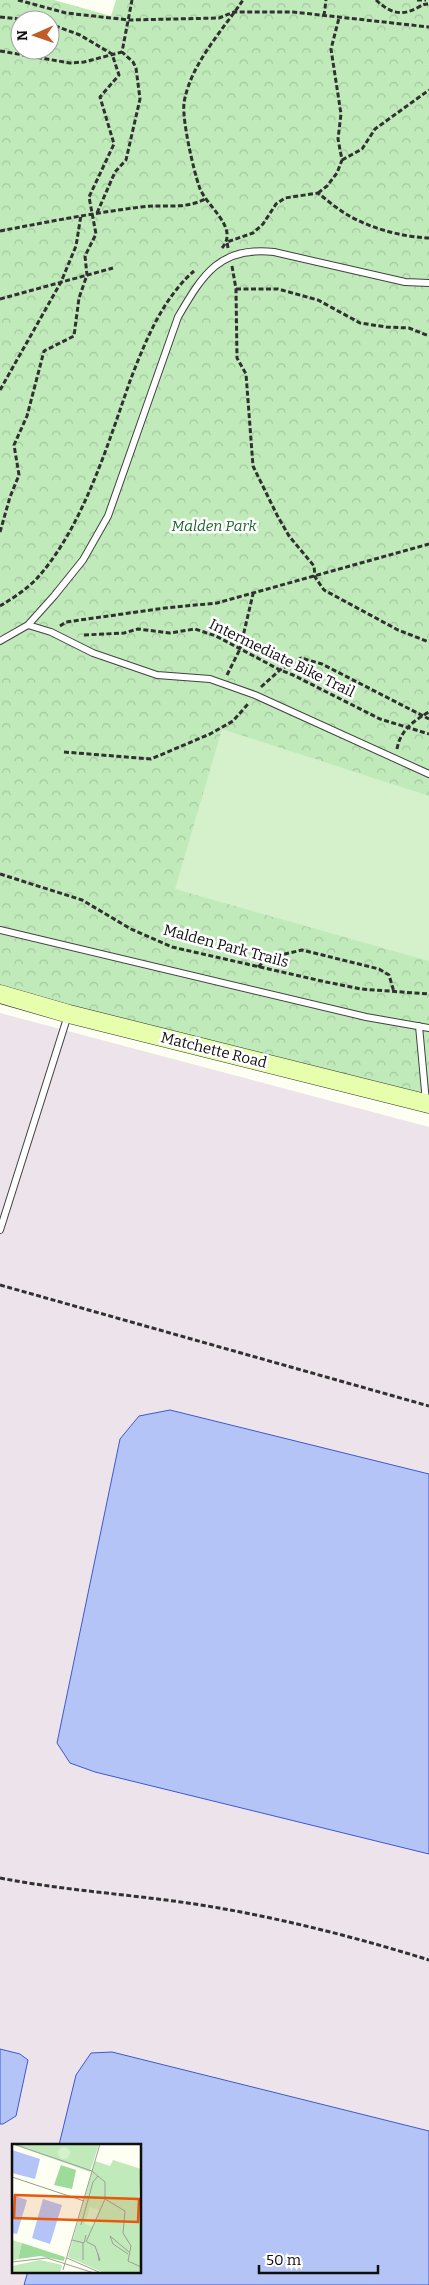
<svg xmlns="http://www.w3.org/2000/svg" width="429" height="2285" viewBox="0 0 429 2285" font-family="Bitter,serif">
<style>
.industrial{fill:#ede3ea;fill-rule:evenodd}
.park{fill:url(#park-crowns);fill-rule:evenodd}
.pitch{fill:#d5f1cc}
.water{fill:#b5c4f6;stroke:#3c59ce}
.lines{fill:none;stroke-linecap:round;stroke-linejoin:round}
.lane-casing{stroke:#424242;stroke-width:8}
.secondary-casing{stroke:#313131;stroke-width:19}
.path{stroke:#313131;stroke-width:3;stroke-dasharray:5 2.5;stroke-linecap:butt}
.lane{stroke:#fff;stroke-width:6}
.secondary{stroke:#e7ffac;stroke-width:18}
.labels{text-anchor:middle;stroke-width:5;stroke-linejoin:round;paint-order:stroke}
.park-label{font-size:15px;font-style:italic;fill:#1e672c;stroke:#fff}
.street-label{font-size:15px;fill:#0f0f0f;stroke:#fff}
.inset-road{fill:none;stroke:#9d9f97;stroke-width:1}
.view{fill:#e8590c;fill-opacity:0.15;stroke:#e8590c;stroke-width:2.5}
.inset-edge{fill:none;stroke:#0f0f0f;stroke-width:2.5}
</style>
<defs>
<pattern id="park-crowns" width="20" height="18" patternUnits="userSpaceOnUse" patternTransform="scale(1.25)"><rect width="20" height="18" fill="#c0eaba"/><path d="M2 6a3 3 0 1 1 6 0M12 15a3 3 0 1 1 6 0" fill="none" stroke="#a4c89f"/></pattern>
</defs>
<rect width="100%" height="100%" fill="#fcfff1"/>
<path class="industrial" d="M0 1013 429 1127V2285H0ZM14 2145H140V2271H14Z"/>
<path class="park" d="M0 0H54L111 16 116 0H429V1107L0 1002ZM20 20H50V50H20Z"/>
<path class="pitch" d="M222 729 429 796V961L175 889Z"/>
<path class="water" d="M170 1410 429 1474V1854L95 1772 70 1763 57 1743 120 1439 139 1416Z
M0 2049 20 2054 28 2060 16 2116 3 2124H0Z
M112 2052 429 2131V2285H24L28 2271H140V2145H59L76 2075 91 2053Z"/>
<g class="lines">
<defs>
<path id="lane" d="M28 625 51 632 93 653 157 675 210 679 255 695 429 774
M0 641 28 625 54 596 83 560 108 516 178 317C203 274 220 246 274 252L405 282 429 283
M0 930 366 1017 429 1028
M419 1026 426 1102
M0 1230 68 1015"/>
<path id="secondary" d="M0 994 69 1014 429 1104"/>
</defs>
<use href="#lane" class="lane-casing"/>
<use href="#secondary" class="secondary-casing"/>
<path class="path" d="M18 0 66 13 129 20 219 18 234 12H293L429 27
M376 0C389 12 400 17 417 8 422 5 424 4 429 4
M417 0H426
M324 16 326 0
M0 17 28 20
M0 51 70 63 84 62 122 52
M342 160 362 149 375 129 429 90
M318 193 327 186 337 173 342 160 338 139 341 114 331 49 339 18
M97 213 115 172 126 160 140 99 136 68 133 62 122 52 132 0
M0 231C47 222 93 213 141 207 163 204 184 210 205 199
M222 248C240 227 205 206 199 186 193 168 182 120 184 103 190 65 222 31 243 0
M228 248 227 242 253 233 263 224 276 204 285 198 318 193C327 200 336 208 346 214 369 228 402 237 429 238
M232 266 236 289 237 358 246 374 253 466 277 515 289 536 314 566 315 577 324 590 398 630 429 642
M236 289H278L318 300 360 323 386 327 409 328 429 336
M0 299 113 268
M0 390 61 282 76 246 81 215
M0 532 10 497 19 475 14 445 27 416 44 351 74 336 79 298 87 275 85 256 96 234 89 197 114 144 100 97 119 75 112 54 80 35 50 24
M0 606C13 598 29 588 39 576 83 526 108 444 130 381 145 342 162 299 194 271
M60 626 66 622 165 608 217 603 429 544
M84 635 124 633 138 629 170 633 195 629 216 636 280 670 293 675 380 719 429 734
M227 675 240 649 253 594
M261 687 280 670 301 658 322 664 429 719
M397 749C400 731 413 721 429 712
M64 752 151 759 210 734 233 721 248 704
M0 874 82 900 131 929 172 947 326 982 361 989 429 994
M258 967 268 958 302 950 379 969 389 975 394 992
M0 1285 429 1406
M0 1878C72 1892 146 1895 219 1908 288 1920 362 1939 429 1960"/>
<use href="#lane" class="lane"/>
<use href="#secondary" class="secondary"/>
</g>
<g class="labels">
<g class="park-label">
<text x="214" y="531">Malden Park</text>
</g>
<g class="street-label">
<text transform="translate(282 658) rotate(26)" y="5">Intermediate Bike Trail</text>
<text transform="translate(226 946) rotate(15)" y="5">Malden Park Trails</text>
<text transform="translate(214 1050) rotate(14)" y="5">Matchette Road</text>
</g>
</g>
<g transform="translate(12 2144)">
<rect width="129" height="129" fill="#fcfff1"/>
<path d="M0 96 10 99 6 115 0 117ZM28 116 50 121 48 129H0V122Z" fill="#c0eaba"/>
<path d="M49 21 64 26 60 45 42 41ZM10 99 53 113 52 117 28 112 6 115Z" fill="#9cdb99"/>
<path d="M0 0H87L78 28ZM101 16 129 25 126 61 129 62V129H92L56 113 83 17 98 22Z" fill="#c0eaba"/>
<path d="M46 9a6 6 0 1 1 12 0a6 6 0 1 1-12 0ZM78 63 87 66 81 83 73 80Z" fill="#d5f1cc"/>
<path d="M0 6 28 15 23 35 0 29ZM0 51 15 56 5 90 0 89ZM31 55 50 61 38 100 20 94Z" fill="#b5c4f6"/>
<path class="inset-road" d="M1 0 80 27 93 38V55L113 67 111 89 119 102 116 117 129 123M0 33 72 57M69 81 81 38 86 32M60 96 72 99 74 91M74 98 93 55M75 98 83 102 88 116 87 117 86 110M71 99V116M116 110 101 100 98 92 117 108M55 114 89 129M0 118 35 114 82 129M51 126 88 0"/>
<path class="view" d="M3 51 127 55 126 78 2 74Z"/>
<rect width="129" height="129" class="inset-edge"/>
</g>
<g transform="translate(35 35) rotate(268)"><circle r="24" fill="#ffffff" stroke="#9f9f9f"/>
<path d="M0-4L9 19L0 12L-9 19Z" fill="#c05c26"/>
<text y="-8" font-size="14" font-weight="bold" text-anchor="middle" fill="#0f0f0f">N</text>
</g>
<path d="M259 2265v8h119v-8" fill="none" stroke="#0f0f0f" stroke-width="2.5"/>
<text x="266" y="2265" font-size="15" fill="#0f0f0f" stroke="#ffffff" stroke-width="4" paint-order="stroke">50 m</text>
</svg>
